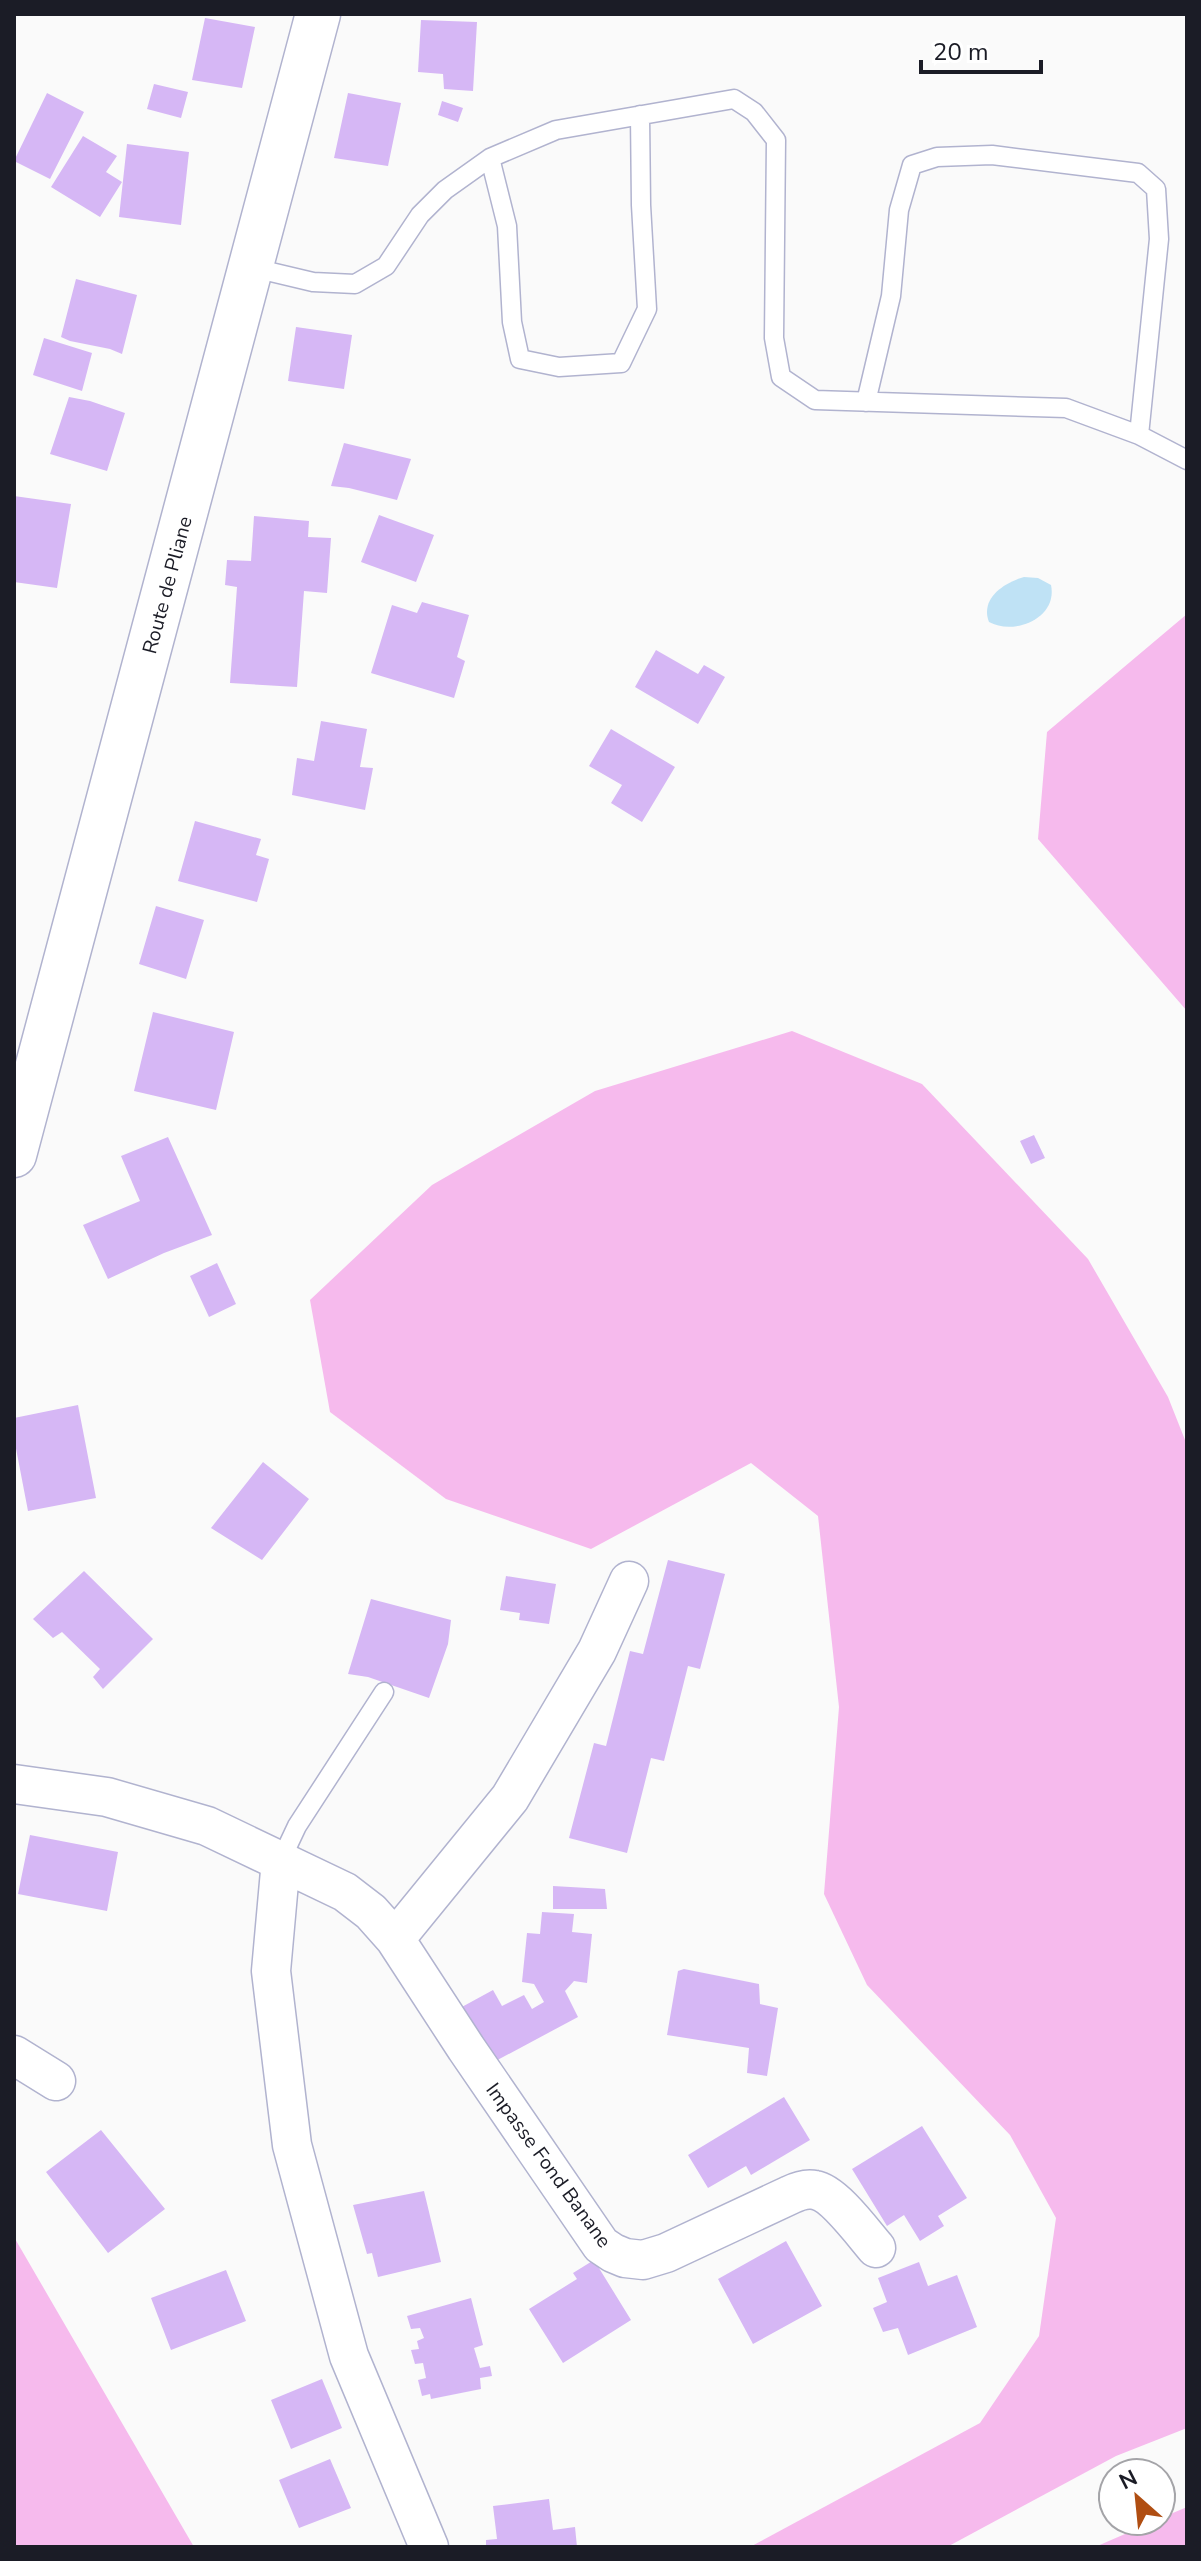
<svg xmlns="http://www.w3.org/2000/svg" width="1201" height="2561" viewBox="0 0 1201 2561" font-family="'Nunito Sans',sans-serif">
<style>
.green{fill:#f6baed}
.water{fill:#bfe2f5}
.building{fill:#d6b7f5}
.lines{fill:none;stroke-linecap:round;stroke-linejoin:round}
.lane-casing{stroke:#b1b3cf;stroke-width:21}
.street-casing{stroke:#b1b3cf;stroke-width:41}
.secondary-casing{stroke:#b1b3cf;stroke-width:47}
.lane{stroke:#fff;stroke-width:18}
.street{stroke:#fff;stroke-width:38}
.secondary{stroke:#fff;stroke-width:44}
.labels{text-anchor:middle;stroke-width:6;stroke-linejoin:round;paint-order:stroke}
.street-label{font-size:20px;fill:#1b1c26;stroke:#fff}
</style>
<rect width="100%" height="100%" fill="#fafafa"/>
<path class="green" d="M1187 614V1011L1038 839 1047 732Z
M792 1031 922 1084 1088 1259 1168 1397 1187 1445V2428L1116 2456 947 2547H750L980 2423 1039 2336 1056 2218 1010 2135 867 1985 824 1894 839 1707 818 1516 751 1463 591 1549 446 1499 330 1412 310 1300 432 1185 595 1091Z
M14 2237 194 2547H14Z
M1187 2507V2547H1095L1155 2521H1161V2518Z"/>
<path class="water" d="M1024 577 1038 578 1051 585C1058 618 1014 636 989 622 980 599 1003 583 1024 577Z"/>
<path class="building" d="M205 18 255 27 242 88 192 80Z
M421 20 477 22 473 91 444 89 443 74 418 72Z
M154 84 188 92 181 118 147 109Z
M47 93 84 112 50 179 14 161Z
M348 93 401 103 388 166 334 158Z
M442 101 463 108 458 122 438 115Z
M83 136 117 156 106 172 122 182 100 217 51 187Z
M127 144 189 152 181 225 119 217Z
M76 279 137 295 122 354 110 349 70 341 61 337Z
M296 327 352 335 344 389 288 381Z
M44 338 92 353 82 391 33 375Z
M69 397 90 401 125 413 107 471 50 454Z
M344 443 411 459 397 500 349 488 331 486Z
M14 496 71 504 57 588 14 582Z
M379 515 434 535 416 582 361 562Z
M254 516 309 521 308 537 331 538 327 593 304 591 297 687 230 683 237 587 225 585 227 560 251 561Z
M422 602 469 615 457 657 465 661 454 698 371 673 392 605 417 613Z
M656 650 698 674 704 665 725 677 698 724 635 687Z
M321 721 367 729 360 767 373 768 365 810 292 795 297 758 314 761Z
M611 729 675 767 642 822 611 803 622 785 589 766Z
M195 821 261 839 256 855 269 859 257 902 178 881Z
M156 906 204 920 186 979 139 964Z
M153 1012 234 1032 216 1110 134 1091Z
M1034 1135 1045 1158 1031 1164 1020 1141Z
M168 1137 212 1235 164 1253 108 1279 83 1225 140 1201 121 1156Z
M217 1263 236 1304 209 1317 190 1276Z
M78 1405 96 1498 28 1511 14 1438V1418Z
M263 1462 309 1499 262 1560 211 1528Z
M668 1560 725 1574 700 1669 688 1666 664 1761 651 1758 627 1853 569 1838 594 1743 606 1746 630 1651 643 1654Z
M84 1571 153 1639 103 1689 93 1677 100 1669 62 1632 53 1638 33 1619Z
M506 1576 556 1584 549 1624 519 1620 520 1613 500 1610Z
M371 1599 451 1620 448 1644 429 1698 368 1677 348 1674Z
M30 1835 118 1852 107 1911 18 1894Z
M553 1886 605 1889 607 1909H553Z
M542 1912 574 1914 572 1932 592 1934 587 1983 574 1981 565 1991 578 2017 490 2064 460 2008 493 1990 502 2006 524 1995 532 2009 544 2002 534 1984 522 1982 527 1933 540 1934Z
M684 1969 759 1984 760 2004 778 2008 767 2076 747 2073 749 2048 667 2035 678 1971Z
M784 2097 810 2140 751 2175 746 2166 708 2188 688 2155Z
M922 2126 967 2198 938 2216 944 2226 920 2241 904 2215 887 2226 852 2169Z
M101 2130 165 2209 108 2253 46 2172Z
M424 2191 441 2262 378 2277 372 2253 367 2254 353 2205Z
M786 2241 822 2306 753 2344 718 2279Z
M594 2260 631 2320 563 2363 529 2309 577 2279 573 2273Z
M919 2262 928 2286 957 2275 977 2327 908 2355 898 2328 883 2332 873 2308 887 2302 878 2278Z
M226 2270 246 2321 171 2350 151 2298Z
M471 2298 483 2345 474 2348 480 2368 490 2366 492 2376 480 2378 481 2389 431 2399 430 2394 422 2396 418 2380 426 2378 423 2363 415 2364 411 2350 419 2349 417 2341 424 2338 420 2328 411 2329 407 2316Z
M322 2379 342 2428 291 2449 271 2400Z
M330 2459 351 2508 299 2528 279 2480Z
M549 2499 553 2530 575 2527 577 2547H486V2540L497 2539 493 2506Z"/>
<g class="lines">
<defs>
<path id="lane" d="M490 158 507 226 512 322 520 359 559 367 621 363 647 309 641 205 640 115
M250 267 313 282 355 284 386 266 420 215 445 190 490 158 556 130 734 99 754 112 776 140 774 338 781 377 815 400 1066 408 1139 435 1187 460
M866 402 891 296 899 210 912 165 937 157 992 155 1138 173 1156 189 1159 239 1139 435
M281 1860 297 1826 384 1692"/>
<path id="street" d="M14 1784 107 1797 207 1826 345 1892 371 1912 395 1939 466 2048 601 2245 613 2253 625 2258 643 2260 666 2253 790 2195C798 2191 806 2188 815 2190 834 2193 863 2233 876 2248
M281 1860 271 1971 292 2145 349 2356 429 2547
M395 1939 510 1798 597 1651 629 1581
M14 2055 56 2081"/>
<path id="secondary" d="M14 1155 318 14"/>
</defs>
<use href="#lane" class="lane-casing"/>
<use href="#street" class="street-casing"/>
<use href="#secondary" class="secondary-casing"/>
<use href="#lane" class="lane"/>
<use href="#street" class="street"/>
<use href="#secondary" class="secondary"/>
</g>
<g class="labels">
<g class="street-label">
<text transform="translate(167 585) rotate(-75)" y="7">Route de Pliane</text>
<text transform="translate(549 2165) rotate(54)" y="7">Impasse Fond Banane</text>
</g>
</g>
<rect width="1201" height="2561" fill="none" stroke="#1b1c26" stroke-width="32"/>
<g transform="translate(1137 2497) rotate(333)"><circle r="38" fill="#ffffff" stroke="#a4a4a8" stroke-width="2"/>
<path d="M0-6L14 30L0 20L-14 30Z" fill="#b04e12"/>
<text y="-12" font-size="22" font-weight="bold" text-anchor="middle" fill="#1b1c26">N</text>
</g>
<path d="M921 60v12h120v-12" fill="none" stroke="#1b1c26" stroke-width="4"/>
<text x="933" y="60" font-size="24" fill="#1b1c26" stroke="#ffffff" stroke-width="6" paint-order="stroke">20 m</text>
</svg>
